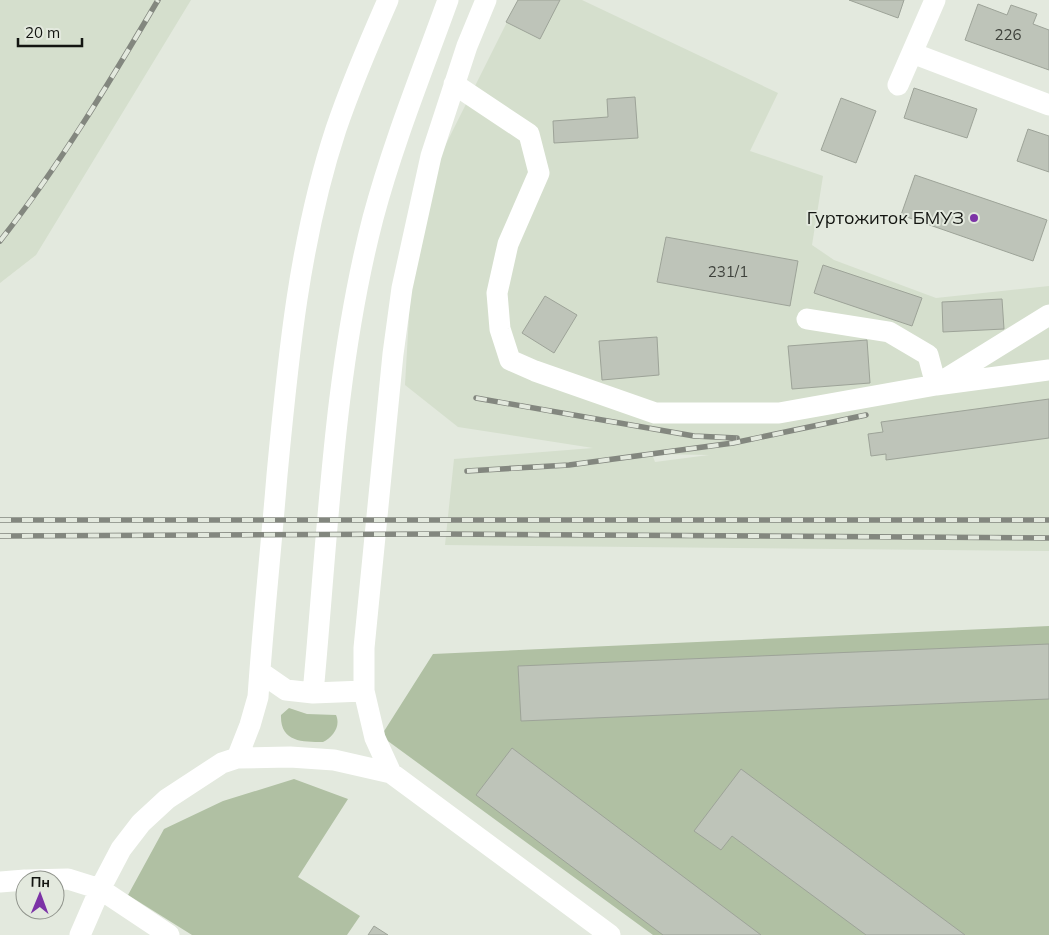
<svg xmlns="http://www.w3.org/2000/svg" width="1049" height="935" viewBox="0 0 1049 935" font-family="Mulish,sans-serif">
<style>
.built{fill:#d5dfcd;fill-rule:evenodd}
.green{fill:#b0c0a3}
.building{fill:#bec4b9;stroke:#9da398}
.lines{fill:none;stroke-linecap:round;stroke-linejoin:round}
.minor{stroke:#fff;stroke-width:21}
.rail-casing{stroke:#83877f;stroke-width:5.5}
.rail{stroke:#e3e9de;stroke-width:4;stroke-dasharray:11;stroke-linecap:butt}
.poi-dot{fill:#7c33a6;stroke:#e3e9de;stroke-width:2}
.labels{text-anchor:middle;stroke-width:4;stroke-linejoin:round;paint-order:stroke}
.number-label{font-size:15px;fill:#3e413b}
.poi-label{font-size:18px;fill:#131511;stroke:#e3e9de;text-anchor:end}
</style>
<rect width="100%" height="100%" fill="#e3e9de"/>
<path class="built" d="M0 0H191L36 255 0 283Z
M518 0H582L778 93 750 151 823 176 812 245 834 260 936 298 1049 286V551L445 545 454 459 593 448 458 427 405 385 411 281 440 156ZM652 454 709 455 655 462Z"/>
<path class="green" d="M1049 626V935H653L381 736 433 654Z
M289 708 307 714 336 715C341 726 333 737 323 742 302 742 280 742 281 715Z
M294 779 348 799 298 877 360 916 347 935H192L128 895 164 829 223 801Z"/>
<path class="building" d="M518 0H560L540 39 506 22Z
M849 0H904L898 18Z
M978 4 1007 15 1011 5 1037 14 1033 24 1049 30V70L965 40Z
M914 88 977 109 967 138 904 118Z
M635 97 638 138 554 143 553 121 608 117 607 99Z
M841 98 876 111 856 163 821 150Z
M1028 129 1049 136V172L1017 161Z
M915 175 1047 220 1033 261 901 215Z
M666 237 798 261 790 306 657 282Z
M823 265 922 298 912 326 814 293Z
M545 296 577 315 554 353 522 333Z
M1002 299 1004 329 943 332 942 302Z
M657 337 659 375 602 380 599 341Z
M867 340 870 383 792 389 788 346Z
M1049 399V438L886 460V454L871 456 868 434 883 432 881 422Z
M1049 644V699L521 721 518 666Z
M512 748 761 935H663L476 795Z
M741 769 965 935H866L732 836 721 850 694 831Z
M374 926 388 935H368Z"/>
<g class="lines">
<path class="minor" d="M912 53 1049 105
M454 84 529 134 539 173 508 244 497 293 500 329 510 360 535 371 655 413H779L936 385 1049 315
M898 85 935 0
M807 319 889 332 928 355 936 385 1049 370
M260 672 286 690 313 693 364 691
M313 693C328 535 333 372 373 218 393 143 422 72 448 0
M237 758 250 725 258 697C263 623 271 549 277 475 288 359 299 241 336 129 351 85 369 43 388 0
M391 773 375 738 364 691V648L393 354 402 288 431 156 467 46 486 0
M27 880 68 879 100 889 169 935
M0 882 25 880
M80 935 100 889 121 849 141 823 167 799 222 763 237 758 290 757 334 760 391 773 610 935"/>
<defs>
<path id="rail" d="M0 241C60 165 109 83 158 0
M476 398 694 436 737 438
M467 471 569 465 733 443 866 415
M0 520H1049
M0 536 443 534 1049 538"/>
</defs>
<use href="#rail" class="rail-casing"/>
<use href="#rail" class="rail"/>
</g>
<circle class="poi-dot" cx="974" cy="218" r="5"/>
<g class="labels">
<g class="number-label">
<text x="1008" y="40">226</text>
<text x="728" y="277">231/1</text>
</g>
<g class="poi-label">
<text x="964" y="224">Гуртожиток БМУЗ</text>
</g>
</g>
<g transform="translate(40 895) rotate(1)"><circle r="24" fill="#e3e9de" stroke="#90948c"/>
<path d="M0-4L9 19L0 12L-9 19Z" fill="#7c33a6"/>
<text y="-8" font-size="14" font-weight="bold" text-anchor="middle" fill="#131511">Пн</text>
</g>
<path d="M18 38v8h64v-8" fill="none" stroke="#131511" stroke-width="2.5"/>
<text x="25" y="38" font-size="15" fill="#131511" stroke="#e3e9de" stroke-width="4" paint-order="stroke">20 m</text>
</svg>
